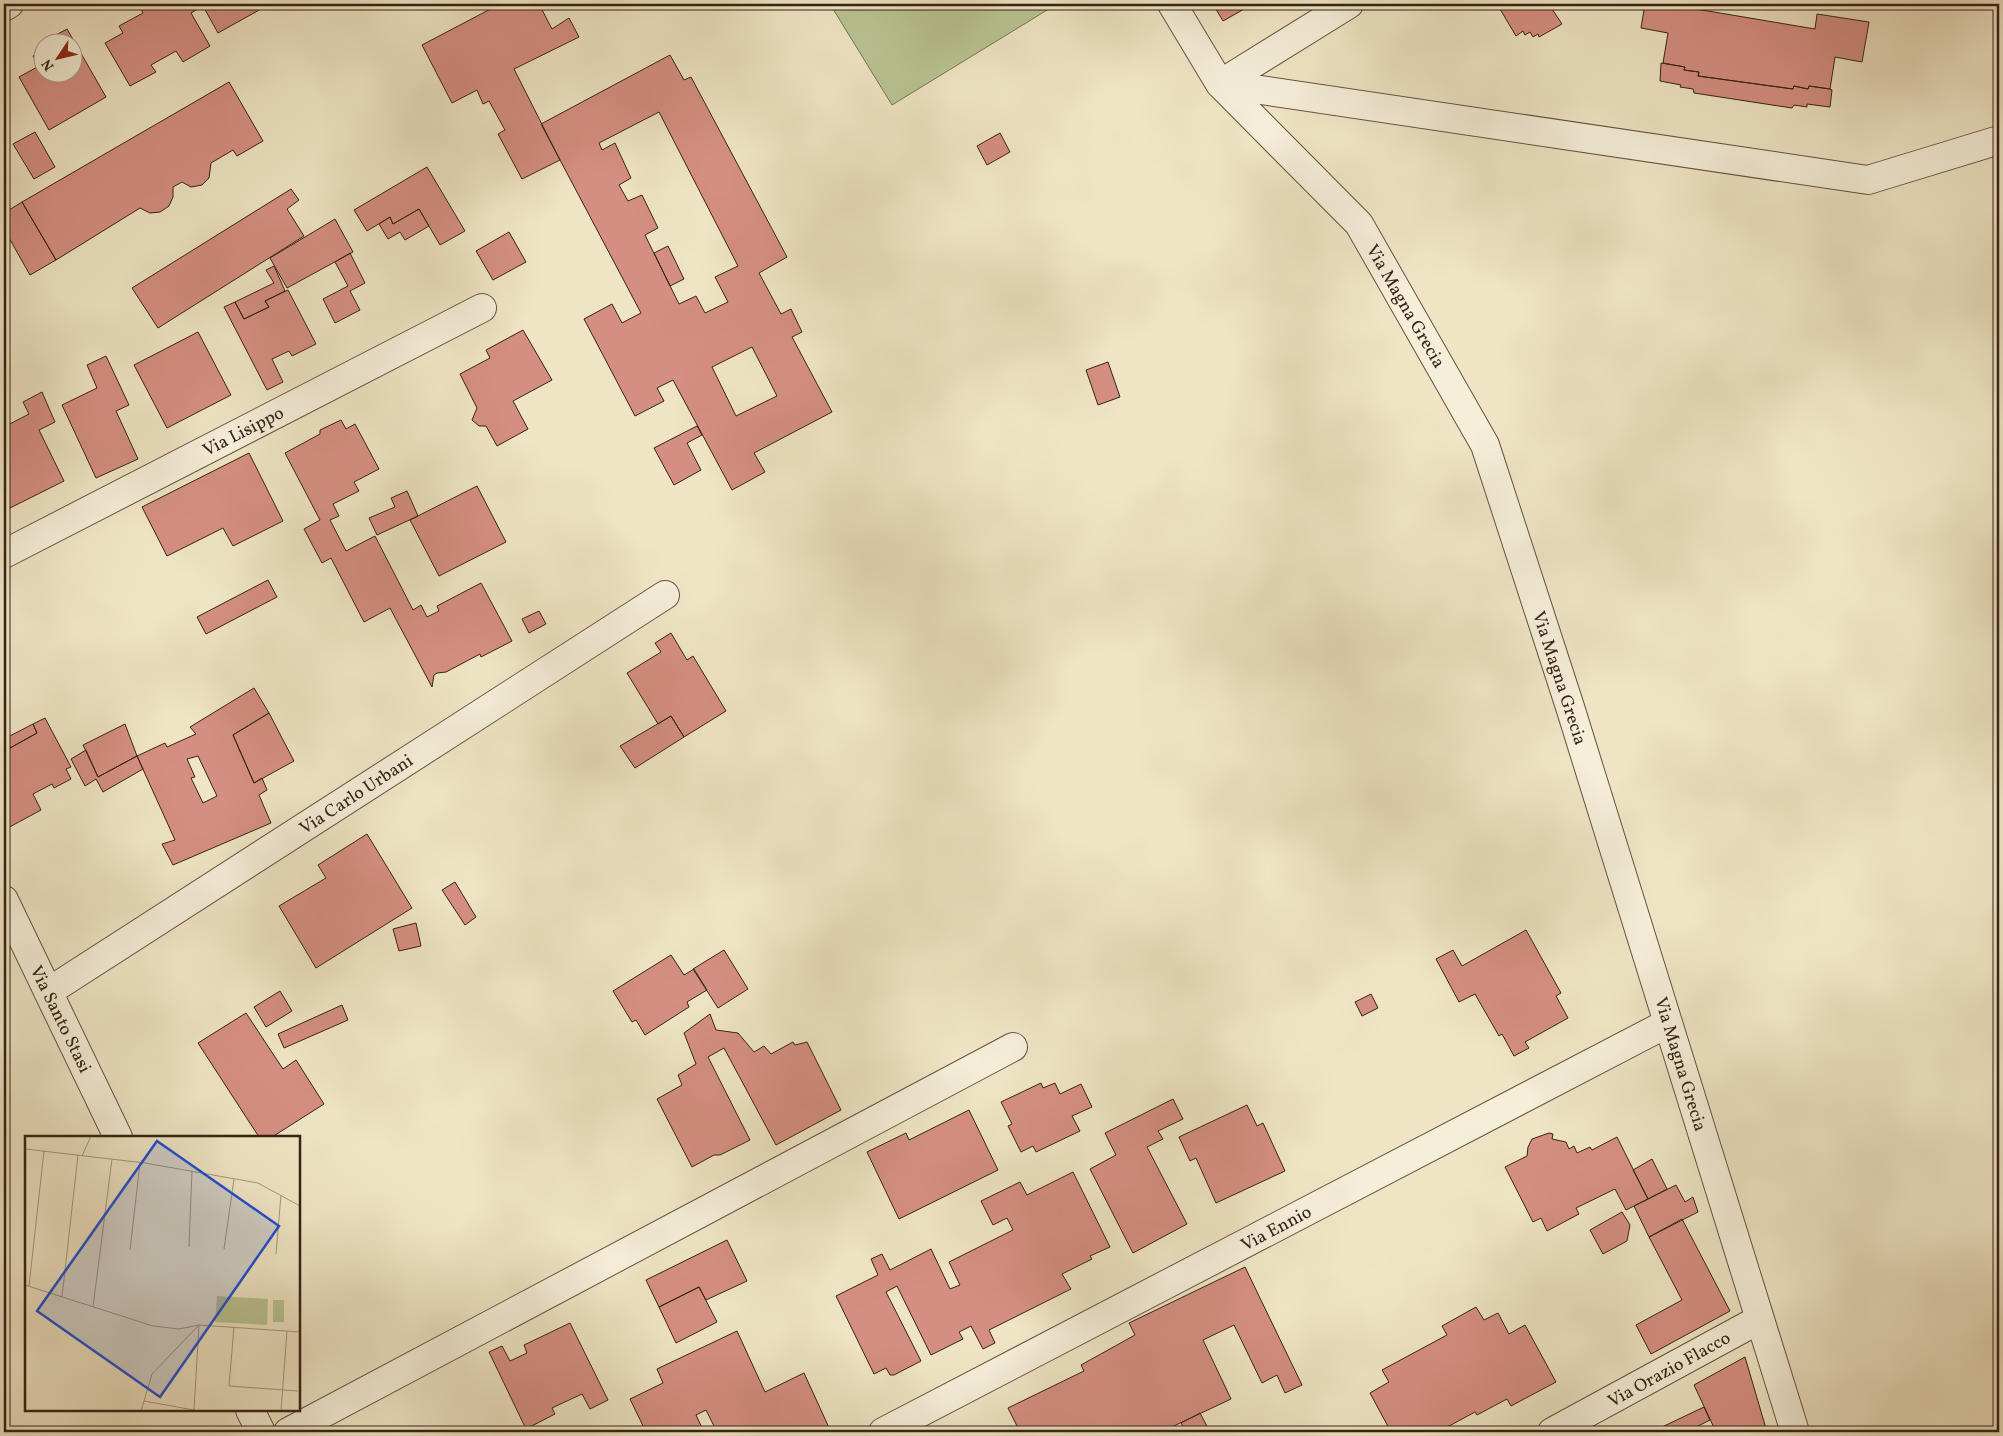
<svg xmlns="http://www.w3.org/2000/svg" width="2003" height="1436" viewBox="0 0 2003 1436" font-family="Vollkorn,serif">
<style>
.green{fill:#bac493;stroke:#787354}
.building{fill:#d58f82;stroke:#362216;fill-rule:evenodd}
.lines{fill:none;stroke-linecap:round;stroke-linejoin:round}
.street-casing{stroke:#645342;stroke-width:30}
.street{stroke:#f5eed9;stroke-width:28}
.labels{text-anchor:middle;stroke-width:4;stroke-linejoin:round;paint-order:stroke}
.street-label{font-size:18px;fill:#362216;stroke:#f5eed9}
.inset-road{fill:none;stroke:#a5977e;stroke-width:1}
.view{fill:#1d4ed8;fill-opacity:0.15;stroke:#1d4ed8;stroke-width:2.5}
.inset-edge{fill:none;stroke:#362216;stroke-width:2.5}
</style>
<rect width="100%" height="100%" fill="#efe5c4"/>
<filter id="stains"><feTurbulence type="fractalNoise" baseFrequency=".004" numOctaves="4"/><feColorMatrix values="0 0 0 0 .2 0 0 0 0 .09 0 0 0 0 .02 0 0 0 .5 -.17"/></filter>
<radialGradient id="worn" r=".72"><stop offset=".6" stop-color="#630" stop-opacity="0"/><stop offset="1" stop-color="#630" stop-opacity=".3"/></radialGradient>
<path class="green" d="M830 4H1057L892 105Z"/>
<path class="building" d="M150 4H270L218 33 203 6 191 13 210 46 183 62 176 51 151 65 156 72 130 86 105 43 123 33 119 26 143 13 141 9Z
M500 4H539L552 29 569 18 579 37 514 69 560 160 522 179 498 134 505 130 489 101 483 104 477 90 452 103 422 45Z
M1213 4H1253L1223 21Z
M1497 4H1558L1552 9 1562 24 1539 37 1538 34 1533 37 1530 32 1525 35 1523 31 1516 36Z
M1645 4H1697L1696 9 1815 29 1817 14 1869 22 1862 62 1835 57 1830 89 1809 86 1808 89 1794 86 1793 89 1698 76 1699 72 1684 70 1685 67 1663 63 1668 33 1641 28Z
M67 29 106 97 49 130 19 77 39 66 33 56 42 50V72H72V42H43Z
M670 55 684 80 691 77 787 257 759 273 781 314 791 309 802 332 792 337 832 412 754 453 765 472 732 490 673 380 657 388 664 401 635 416 584 319 612 304 622 323 641 313 541 124ZM659 112 738 266 715 277 728 302 705 313 696 296 679 304 645 235 658 228 642 195 628 201 619 185 631 178 615 143 602 150 599 143ZM752 347 777 396 736 416 712 367Z
M1661 63 1685 67 1684 70 1699 72 1698 76 1793 89 1794 86 1808 89 1809 86 1830 89 1832 90 1830 107 1807 104V107L1794 105 1792 108 1694 93 1693 89 1680 87 1681 85 1660 81Z
M229 82 263 141 237 156 233 150 211 163 209 178 202 185 191 187 182 182 173 187V197L169 206 160 212 150 213 140 208 56 260 22 202Z
M35 132 55 167 34 179 13 144Z
M1000 133 1010 152 987 165 977 146Z
M427 167 465 231 440 245 419 209 393 224 390 217 367 231 354 210Z
M291 189 299 200 287 209 304 236 158 328 132 288Z
M22 202 56 260 30 275 4 229V213Z
M419 209 429 226 405 240 400 232 388 239 379 224 390 217 393 224Z
M335 219 353 252 287 288 270 258Z
M509 232 526 262 493 280 476 251Z
M668 246 684 279 670 286 654 253Z
M350 253 365 283 350 291 360 310 335 323 323 299 348 286 335 262Z
M274 266 285 291 265 301 269 307 244 319 235 302 274 283 266 270Z
M288 290 316 344 292 356 289 351 272 359 283 382 267 390 224 307 235 302 244 319 269 307 265 301Z
M523 330 552 380 513 401 528 429 497 446 486 426H479L472 420 477 408 460 374 490 358 486 350Z
M198 332 231 395 167 428 134 365Z
M106 356 129 405 116 411 138 459 96 478 62 405 97 388 87 365Z
M1108 362 1120 397 1098 405 1086 370Z
M42 392 55 422 39 430 64 481 4 511V440L10 437 4 427 29 414 23 402Z
M341 420 346 429 355 424 379 469 354 482 359 491 333 504 339 516 330 520 346 551 375 536 413 610 421 605 427 617 439 611 437 606 481 583 512 641 481 657 480 654 446 672 437 673 434 675 432 687 390 608 364 622 331 558 322 563 304 529 320 520 285 453 320 434V430Z
M697 426 702 435 687 443 701 470 674 485 654 448Z
M249 453 283 521 233 546 223 528 167 556 142 507Z
M477 486 506 542 439 576 410 520Z
M407 491 418 516 377 535 369 518 395 507 391 498Z
M268 580 277 597 206 634 197 617Z
M539 611 546 624 529 633 522 619Z
M671 633 687 660 693 656 726 711 684 737 671 716 658 724 627 673 661 652 655 643Z
M254 688 269 713 233 735 254 783 262 778 267 790 259 795 271 823 173 865 162 844 175 840 137 756 165 743 167 747 196 734 190 727ZM198 756 217 796 203 803 191 778 195 777 187 759Z
M269 713 294 761 254 783 233 735Z
M671 716 684 737 635 768 620 746Z
M45 718 71 767 66 769 71 779 54 788 52 784 33 794 41 810 4 830V739L10 748 37 733 33 724Z
M33 724 37 733 10 748 4 739Z
M125 724 137 756 98 777 83 745Z
M86 750 98 777 137 756 143 769 103 792 96 779 85 786 71 759Z
M367 834 412 908 316 968 279 906 326 878 318 865Z
M455 882 476 917 465 925 442 890Z
M416 923 421 946 399 951 393 929Z
M1526 930 1561 993 1556 996 1568 1018 1525 1042 1529 1048 1514 1056 1502 1034 1499 1036 1475 994 1459 1002 1436 959 1453 950 1462 966Z
M724 950 748 989 718 1008 693 969Z
M671 955 684 975 694 969 707 990 687 1002 689 1007 645 1035 636 1020 632 1022 613 991Z
M280 991 292 1011 266 1027 254 1007Z
M1371 994 1378 1008 1362 1016 1355 1002Z
M342 1005 348 1020 284 1048 278 1034Z
M246 1013 283 1069 296 1060 324 1104 272 1137H259L198 1043Z
M710 1014 716 1030 738 1033 754 1052 764 1046 771 1054 793 1042 795 1045 807 1042 841 1110 776 1145 724 1048 708 1057 750 1140 720 1155H714L692 1167 657 1099 682 1085 678 1075 696 1064 684 1033Z
M1041 1083 1043 1088 1055 1083 1060 1094 1081 1084 1092 1107 1072 1116 1080 1131 1036 1152 1033 1146 1021 1152 1008 1126 1012 1124 1001 1102Z
M1173 1099 1183 1119 1158 1131 1163 1139 1147 1147 1187 1224 1133 1253 1090 1169 1116 1155 1105 1133Z
M1247 1105 1257 1126 1263 1123 1285 1171 1216 1203 1196 1158 1190 1161 1179 1137Z
M969 1110 998 1170 899 1219 867 1152 906 1133 909 1140Z
M1549 1133 1553 1134 1552 1139 1566 1142 1569 1149 1574 1146 1577 1153 1590 1147 1592 1150 1617 1137 1648 1199 1626 1210 1615 1189 1576 1208 1579 1214 1547 1231 1541 1218 1533 1222 1505 1167 1527 1156 1528 1147 1532 1139Z
M1652 1159 1667 1189 1648 1199 1633 1170Z
M1073 1172 1110 1247 1090 1256 1092 1259 1062 1274 1071 1289 989 1330 995 1343 983 1349 971 1326 959 1332 963 1339 931 1355 897 1286 886 1292 921 1361 894 1375H890L886 1368 874 1374 836 1296 878 1275 871 1259 882 1254 890 1270 931 1249 950 1289 960 1285 949 1262 1013 1230 1007 1218 993 1225 981 1201 1020 1182 1027 1195Z
M1676 1185 1685 1202 1693 1197 1698 1212 1649 1237 1634 1206Z
M1622 1212 1630 1225 1627 1241 1603 1254 1590 1230Z
M1682 1219 1730 1311 1651 1354 1636 1325 1682 1300 1649 1237Z
M727 1240 747 1281 706 1300 699 1287 659 1307 646 1280Z
M1245 1267 1302 1385 1285 1393 1277 1375 1262 1383 1234 1325 1203 1340 1231 1399 1161 1432H1020L1008 1408 1084 1371 1081 1365 1135 1335 1129 1323Z
M699 1287 717 1322 676 1343 659 1307Z
M1476 1307 1484 1320 1498 1313 1509 1334 1525 1325 1556 1382 1511 1406 1507 1399 1477 1415 1475 1412 1438 1432H1391L1370 1393 1389 1382 1382 1370 1447 1335 1442 1326Z
M570 1323 608 1400 590 1409 582 1394 552 1408 555 1414 526 1429 489 1352 502 1346 510 1361 527 1353 524 1345Z
M737 1331 765 1392 804 1373 831 1432H717L706 1410 696 1415 704 1432H646L630 1399 663 1383 657 1369Z
M1745 1357 1767 1432H1716L1694 1385Z
M1704 1407 1710 1420 1692 1429 1694 1432H1666L1662 1427Z
M1200 1413 1210 1432H1186L1181 1423Z"/>
<g class="lines">
<defs>
<path id="street" d="M1172 4 1220 84 1359 224 1485 445 1570 707 1795 1432
M4 7 9 4
M1220 84 1868 180 1999 140
M1220 84 1349 4
M4 554 482 308
M4 900 118 1137
M48 992 665 595
M250 1410 261 1432
M288 1432 1013 1047
M883 1432 1668 1023
M1552 1432 1760 1319"/>
</defs>
<use href="#street" class="street-casing"/>
<use href="#street" class="street"/>
</g>
<g class="labels">
<g class="street-label">
<text transform="translate(1406 306) rotate(60)" y="6">Via Magna Grecia</text>
<text transform="translate(243 431) rotate(-27)" y="6">Via Lisippo</text>
<text transform="translate(1560 678) rotate(72)" y="6">Via Magna Grecia</text>
<text transform="translate(356 794) rotate(-33)" y="6">Via Carlo Urbani</text>
<text transform="translate(61 1019) rotate(64)" y="6">Via Santo Stasi</text>
<text transform="translate(1681 1064) rotate(73)" y="6">Via Magna Grecia</text>
<text transform="translate(1276 1228) rotate(-28)" y="6">Via Ennio</text>
<text transform="translate(1669 1369) rotate(-29)" y="6">Via Orazio Flacco</text>
</g>
</g>
<g transform="translate(25 1136)">
<rect width="275" height="275" fill="#efe5c4"/>
<path d="M192 160 243 163 242 189 190 186ZM248 164H259V186H248Z" fill="#bac493"/>
<path class="inset-road" d="M0 13 120 27 233 47 275 70M57 20 66 0M164 111 167 35M199 113 209 43M105 114 115 27M251 118 256 59M0 149 128 190 154 193 174 189 275 196M4 150 19 15M37 161 53 19M68 171 87 23M209 191 204 250 273 255M119 265 169 274 174 189M116 275 127 238 173 190M256 275 262 195"/>
<path class="view" d="M132 5 254 90 135 261 12 175Z"/>
<rect width="275" height="275" class="inset-edge"/>
</g>
<rect width="2003" height="1436" fill="none" stroke="#efe5c4" stroke-width="20"/>
<rect x="5" y="5" width="1993" height="1426" fill="none" stroke="#362216" stroke-width="2.5"/>
<rect x="10" y="10" width="1983" height="1416" fill="none" stroke="#362216"/>
<g transform="translate(58 58) rotate(235)"><circle r="24" fill="#f5eed9" stroke="#a99c8b"/>
<path d="M0-4L9 19L0 12L-9 19Z" fill="#8f2418"/>
<text y="-8" font-size="14" font-weight="bold" text-anchor="middle" fill="#362216">N</text>
</g>
<rect width="100%" height="100%" filter="url(#stains)"/>
<rect width="100%" height="100%" fill="url(#worn)"/>
</svg>
